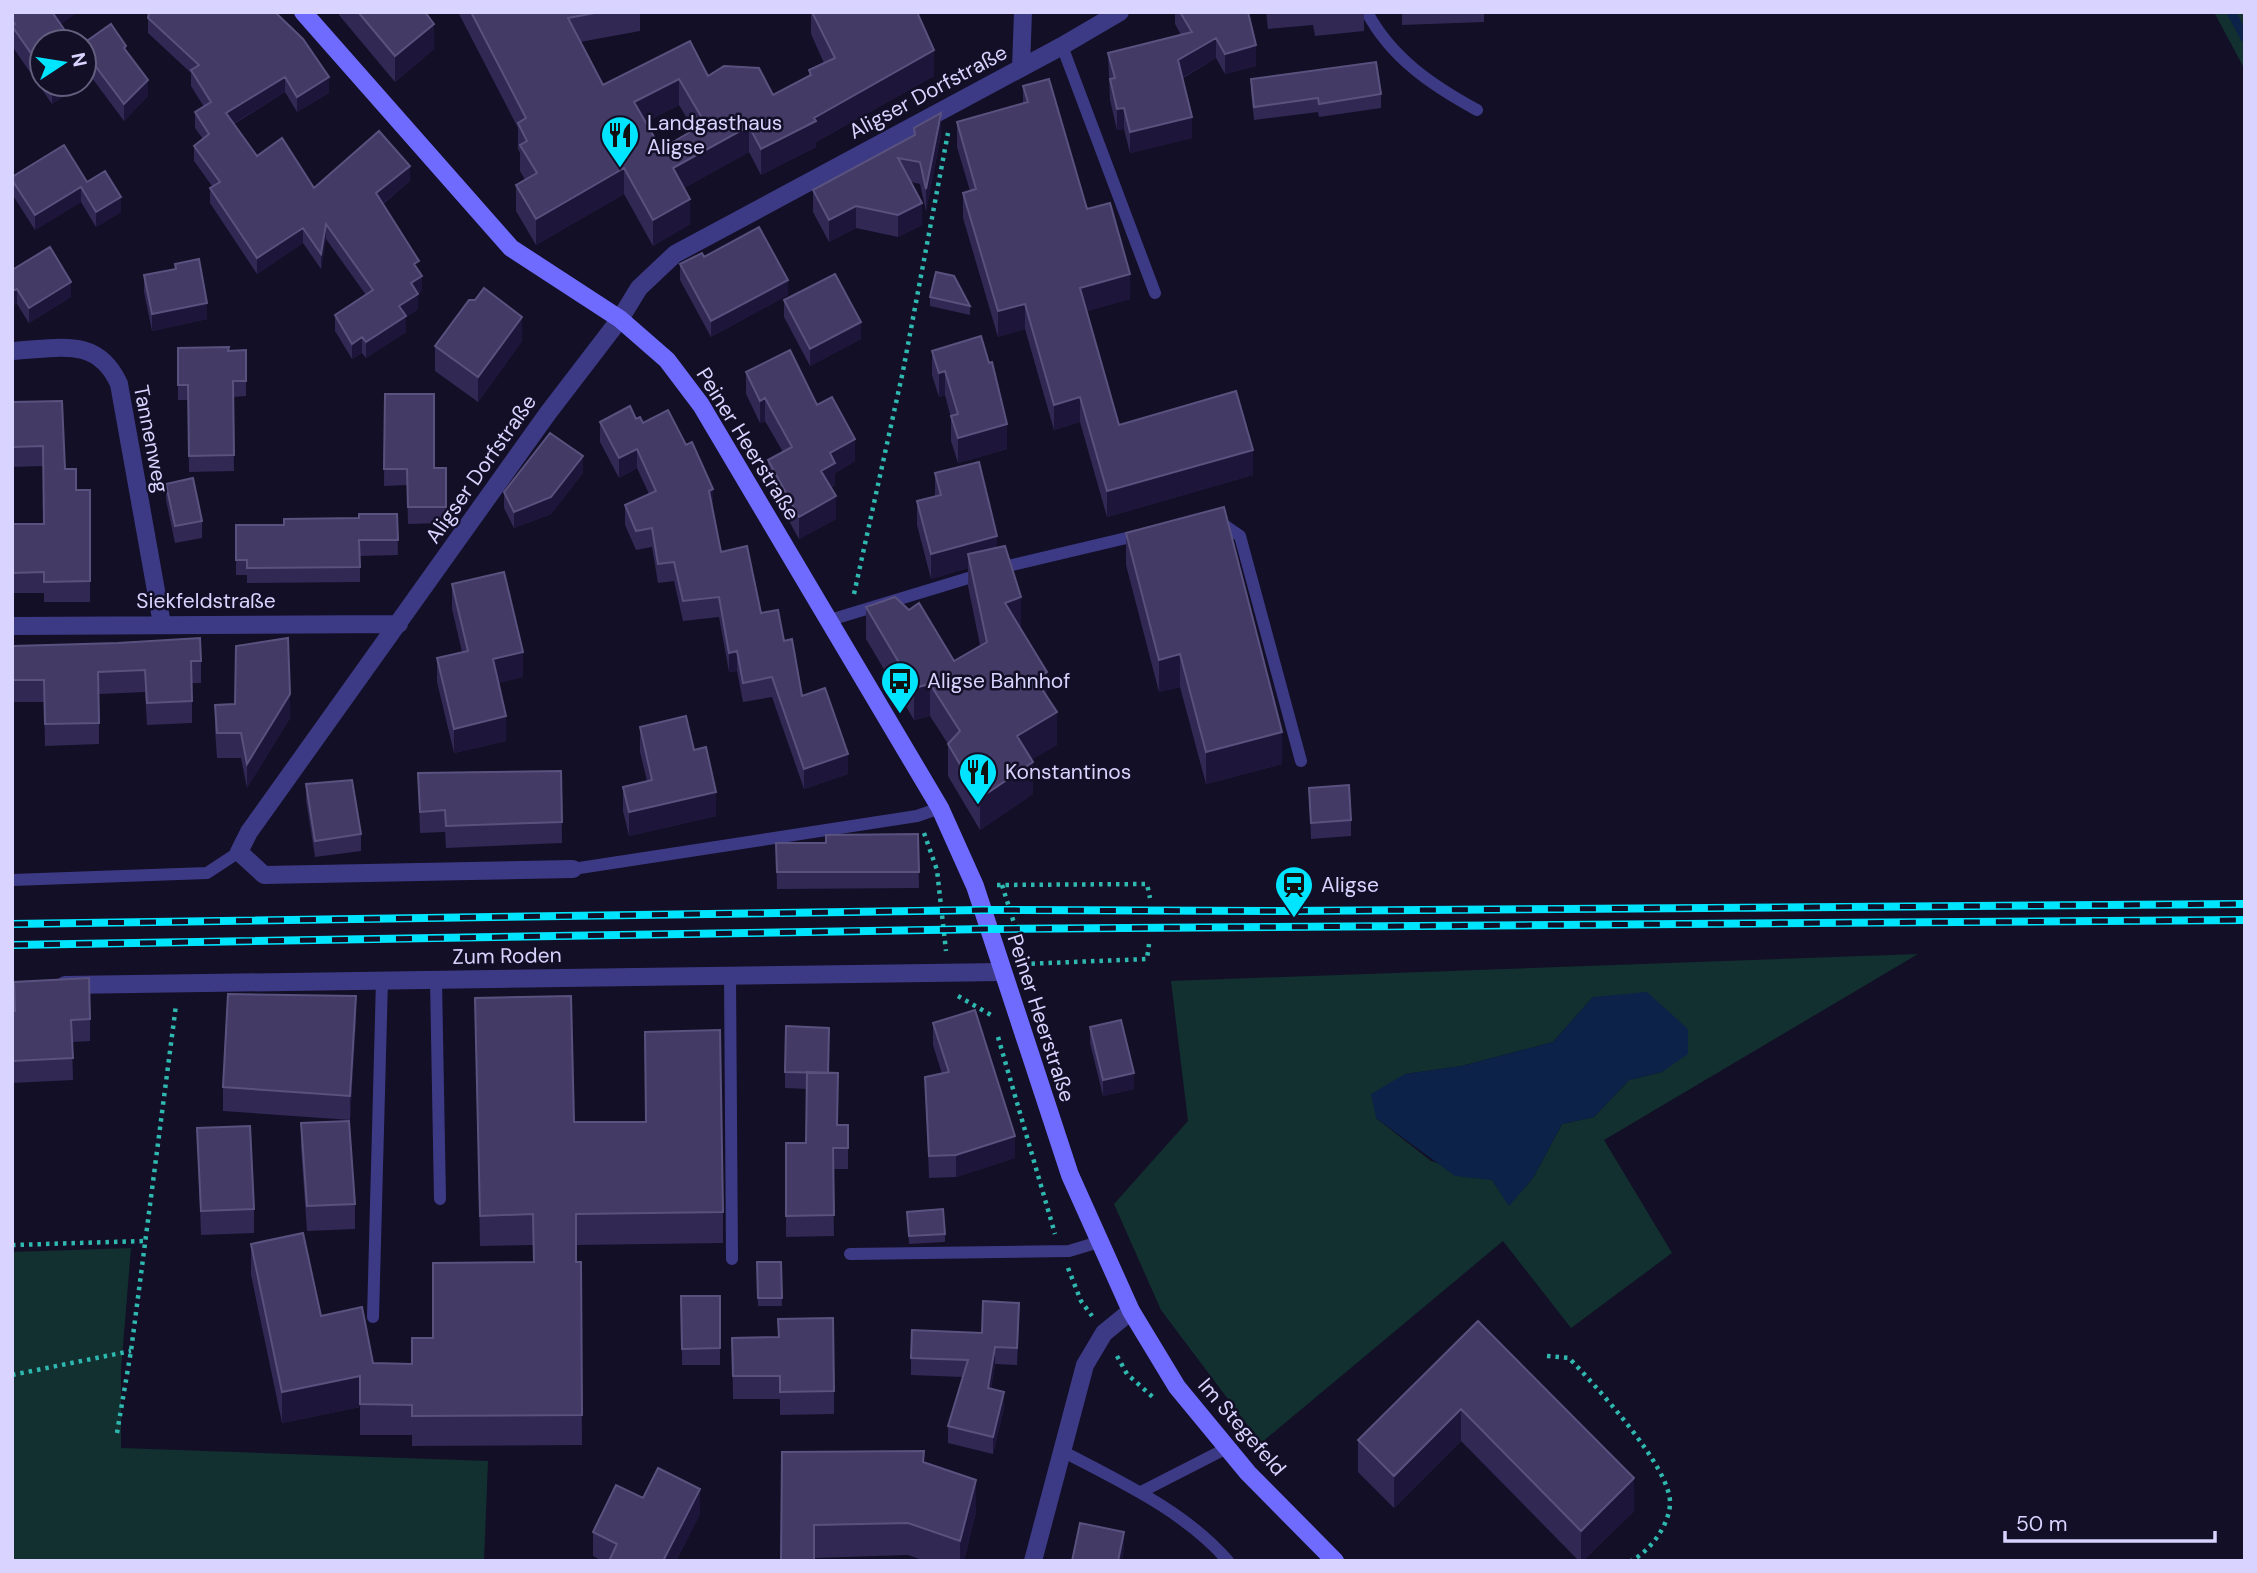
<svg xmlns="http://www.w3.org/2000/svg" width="2257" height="1573" viewBox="0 0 2257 1573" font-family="'DM Sans',sans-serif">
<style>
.green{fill:#12302f;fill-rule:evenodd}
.water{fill:#0c2248}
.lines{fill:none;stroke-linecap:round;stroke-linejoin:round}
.stream{stroke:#0c2248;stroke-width:9}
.path{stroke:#2fb8b0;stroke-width:4.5;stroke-dasharray:3.5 5;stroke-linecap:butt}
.lane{stroke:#3d3a85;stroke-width:12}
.street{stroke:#3d3a85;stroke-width:18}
.secondary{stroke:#6f6bff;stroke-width:18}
.rail-casing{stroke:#00e5ff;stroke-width:8}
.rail{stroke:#130f26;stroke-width:5;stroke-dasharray:16;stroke-linecap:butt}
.wall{fill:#312854;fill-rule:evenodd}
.shaded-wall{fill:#1d163a}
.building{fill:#433a66;stroke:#5a527e;stroke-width:2;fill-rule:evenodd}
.labels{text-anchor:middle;stroke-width:5;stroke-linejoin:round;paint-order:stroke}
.street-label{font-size:21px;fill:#d9d4ff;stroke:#130f26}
.poi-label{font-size:21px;fill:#d9d4ff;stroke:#130f26;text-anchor:start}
</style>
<rect width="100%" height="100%" fill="#130f26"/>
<path class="green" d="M2214 12H2245V70Z
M1918 954 1604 1140 1672 1253 1571 1328 1503 1241 1261 1443 1161 1310 1114 1204 1188 1121 1171 981ZM1593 997 1662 1072 1629 1080 1594 1117 1562 1124 1533 1178 1509 1205 1492 1180 1431 1161 1376 1118 1405 1074 1462 1066 1553 1042Z
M131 1248 121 1370V1448L488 1461 484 1561H12V1252Z"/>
<path class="water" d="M1647 992 1688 1029V1054L1662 1072 1629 1080 1594 1117 1562 1124 1533 1178 1509 1206 1492 1180 1455 1176 1376 1118 1371 1094 1405 1074 1462 1066 1553 1042 1593 997Z"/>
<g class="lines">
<path class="stream" d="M2231 12 2245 38"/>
<path class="path" d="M854 594 903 371 948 133
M924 833 937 870 946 951
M997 885 1147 884 1150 898
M1002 885 1020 942
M1023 964 1147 959 1149 944
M958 996 991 1015
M998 1037 1055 1234
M12 1245 145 1241
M1068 1268 1081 1301 1092 1316
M1117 1356 1127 1374 1155 1399
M1547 1356 1569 1358C1594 1384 1672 1468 1670 1504 1669 1526 1649 1552 1631 1561
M12 1375 131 1351
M117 1433 131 1351 176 1005"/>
<path class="lane" d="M1367 12C1391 58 1433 86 1477 110
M1062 46 1155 293
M1216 523 1224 525 1240 536 1301 761
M830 620 1008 566 1139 535
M573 869 917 816 940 808
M12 880 207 873 239 852
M730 975 732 1259
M436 980 440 1199
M850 1254 1069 1251 1099 1242
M373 1317 382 980
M1062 1451C1119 1481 1185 1511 1228 1561
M1141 1492 1227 1448"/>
<path class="street" d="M1021 68 1023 12
M12 351C57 349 97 335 119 384L162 624
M12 626 399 624
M573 869 264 875 239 852 249 832 548 413 620 319 639 288 675 254 1062 46 1120 12
M65 985 1002 972
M1033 1561 1085 1365 1104 1333 1131 1311"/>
<path class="secondary" d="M303 12 511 248 620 319 667 360 701 405 940 808 975 886 1070 1175 1131 1311 1177 1387 1248 1473 1335 1561"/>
<defs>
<path id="rail" d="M12 924 981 910 1284 911 2245 904
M12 945 988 929 2245 920"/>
</defs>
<use href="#rail" class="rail-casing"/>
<use href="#rail" class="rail"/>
</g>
<path class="wall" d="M12 12 61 25 42 42V84H82L52 104 12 46Z
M339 12H425L434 49 395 82 339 15Z
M458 12H640V31L580 42 603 85 708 76 773 95 809 76V70L824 63 811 34V12H917L934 76 816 142V147L761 175 749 152 684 188 690 224 653 246 624 194 536 245 516 211V185L525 180 520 171V153L518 149V128ZM679 105 694 130 661 149 646 122Z
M1175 12H1248L1256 66 1225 74 1216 58 1183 78 1192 138 1130 153 1124 129 1117 130 1110 100 1108 53 1181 35 1175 24Z
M1266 12H1364V31L1315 36 1313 25 1268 29Z
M1402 12H1484V22L1402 25Z
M148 18 329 93 297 112 285 92 234 124 257 156 314 188 410 181 383 204 419 271 422 291 418 294V309L406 317V332L366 358 362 353 352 359 335 331V315L366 295 326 239 321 269 303 243 257 274 210 203V188L212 186 194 161V146L203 139 195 128V112L204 107 191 86V73L148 33Z
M84 43 126 51 148 96 124 121 86 70V81L84 82Z
M1251 79 1381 94V108L1319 117 1318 112 1254 120 1251 92Z
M1023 86 1087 209 1130 299 1087 311 1119 425 1253 475 1107 517 1080 422 1054 430 1025 329 998 337 963 218V193L970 191 957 147V122L1023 103Z
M914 128 941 135 926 211 920 184 911 182 922 225 898 237 856 228 829 242 813 212V190L914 135Z
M12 177 87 182 121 212 96 227 81 202 35 230 12 194Z
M704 257 788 295 711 337 680 280V264Z
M175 264 207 319 152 331 144 292V275L175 269Z
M12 270 71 297 29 323 17 304Z
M930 297 970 306V315L930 306Z
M784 300 861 339 810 366 784 317Z
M522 341 478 402 435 371V346Z
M178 348 229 351 246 350V396L233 397 234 471 189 472 188 400H178Z
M932 351 1007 449 958 463 951 441V418L945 395 939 397 932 375Z
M746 372 817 405 855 461 835 473V485L831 488 836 519 799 539 768 483V460L783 452 765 421 760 423 746 394Z
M385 394 434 468H446V523L408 524 407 485 384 486Z
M12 402 65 469 76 490H90V602H44V593H12V524H43V466L12 467Z
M636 419 643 423 713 509 721 552 761 613 784 641 802 696 848 774 804 789 772 697 743 702 737 671 729 672 719 617 683 621 674 581 658 583 652 547 636 550 625 525V505L649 494 637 468 619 478 600 442V422Z
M583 473 551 514 514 528 504 508V492Z
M935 473 997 548 1021 630 1047 697 1057 745 1032 759 1033 794 980 830 948 776V744L930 716 914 720 866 639V607L954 661 980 645 968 586V568L931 579 917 525V501L935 496Z
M166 484 202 521V538L175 543 166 500Z
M397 514 398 555 360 556V582L247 583V575H236V525H284Z
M1126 533 1282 764 1206 784 1180 687 1159 692 1126 565Z
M452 584 523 677 498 683 506 741 454 753 437 682V658L462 652 452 609Z
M12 642 13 646 201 661V683H192V723L147 725 145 692 99 694V744L45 746 44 702H12Z
M215 705 290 718 247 788 241 758H217L215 730Z
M640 727 694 750 716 816 629 836 623 811V787L647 781 640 752Z
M561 771 562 843 446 848 445 832 420 833 418 773Z
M306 784 361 834V851L315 857 306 800Z
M1309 788 1351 820V836L1311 839Z
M918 834 919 888 777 889 776 843H826Z
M14 982 90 1019V1041L72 1042 73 1080 12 1083V1011H14Z
M475 998 574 1122 723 1212V1243L576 1245V1262H581L582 1445 412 1446V1435H360V1407L282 1423 251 1275V1244L321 1316 373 1363 412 1364 433 1338 533 1262V1245L480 1246Z
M356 1020 350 1120 223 1111V1087Z
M933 1023 1015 1158 956 1177 929 1178 925 1077 942 1074 933 1045Z
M1090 1027 1134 1089 1103 1096 1090 1043Z
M785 1072 828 1073 837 1125H848V1169H833L834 1236 786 1237V1143H806L807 1089 785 1088Z
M301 1123 355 1204V1229L307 1231 301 1148Z
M197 1128 254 1209V1233L201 1235Z
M907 1212 945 1234V1242L909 1244Z
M757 1262H781L782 1306H758Z
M681 1296H720V1365H682Z
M1019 1319 1017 1365 995 1364 991 1389 1004 1408 993 1454 948 1443V1426L963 1377 911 1375V1358Z
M1478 1321 1634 1511 1583 1561H1579L1461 1441 1394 1508 1358 1472V1440Z
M732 1338 834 1391V1414L780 1415V1399H733Z
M782 1452 924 1463 976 1512 964 1561H925L908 1555 814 1558Z
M643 1498 700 1514 676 1561H602L593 1556V1532Z"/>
<path class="shaded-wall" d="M52 12H78L52 31Z
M434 24V49L395 82V56Z
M1216 38V58L1178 80V60Z
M1256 45V66L1225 74V54Z
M934 50V76L816 142V147L761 175V149L814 118Z
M86 61V81L84 82V62Z
M285 77V92L226 128V113Z
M329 77V93L297 112V97Z
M679 79V105L634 128V102Z
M148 80V96L124 121V104Z
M52 84H82L52 104Z
M1124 108V129L1117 130V109Z
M941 113V135L926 211V189Z
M1192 117V138L1130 153V132Z
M749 126V152L673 194V168Z
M410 166V181L376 209V193Z
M624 168V194L536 245V219Z
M81 187V202L35 230V215Z
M121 197V212L96 227V212Z
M690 199V224L653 246V220Z
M922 203V225L898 237V215Z
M856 206V228L829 242V220Z
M326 224V239L321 269V254Z
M303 228V243L257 274V258Z
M1130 274V299L1080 313V288Z
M422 276V291L411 298V283Z
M788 280V295L711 337V321Z
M71 282V297L29 323V308Z
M17 289V304L12 306V291Z
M418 294V309L406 317V332L366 358V342L399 306Z
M207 303V319L152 331V314Z
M1025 304V329L998 337V311Z
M522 317V341L478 402V377Z
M861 322V339L810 366V349Z
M362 337V353L352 359V344Z
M945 371V395L939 397V373Z
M1080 397V422L1054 430V405Z
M765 398V421L760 423V401Z
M1007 424V449L958 463V438Z
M855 439V461L835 473V485L821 493V471L830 453Z
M637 449V468L619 478V458Z
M1253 450V475L1107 517V491Z
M583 456V473L551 514 514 528V512Z
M713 489V509L709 511V491Z
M836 496V519L799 539V517Z
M997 536V560L968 554V568L931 579V554Z
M1021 597V630L1005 603Z
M737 651V671L729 672V653Z
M523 652V677L493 684V659Z
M1180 654V687L1159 692V660Z
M1047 672V705L1036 680Z
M930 684V716L914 720V688Z
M290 694V718L247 788V764Z
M1057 712V745L1017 768V736Z
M506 716V741L454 753V729Z
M1282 732V764L1206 784V752Z
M848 754V774L804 789V769Z
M1033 762V794L980 830V798Z
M716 792V816L629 836V812Z
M356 996V1020L350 1120V1096Z
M1134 1073V1089L1103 1096V1080Z
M1015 1136V1158L956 1177V1155Z
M995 1347V1364L988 1405V1388Z
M360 1376V1407L282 1423V1392Z
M1004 1392V1408L993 1454V1437Z
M1461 1409V1441L1394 1508V1476Z
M1634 1478V1511L1583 1561H1581V1531Z
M976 1480V1512L964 1561H960V1541Z
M700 1489V1514L676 1561H663Z
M1124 1532V1549L1122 1561H1118Z"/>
<path class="building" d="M12 12H52L73 42H42V69L12 26 15 24 12 20Z
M149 12H275L303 39 329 77 297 97 285 77 226 113 257 156 282 138 314 188 379 131 410 166 376 193 419 261 414 264 422 276 411 283 418 294 399 306 406 316 366 342 362 337 352 344 335 315 373 290 326 224 321 254 303 228 257 258 210 188 220 182 194 146 209 134 195 112 211 102 191 70 199 65 148 18Z
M358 12H425L434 24 395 56Z
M471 12H600L568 18 603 85 690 41 708 76 724 66 759 68 773 95 811 75 809 70 835 58 812 12H917L934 50 814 118 816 121 761 149 749 126 673 168 690 199 653 220 624 168 536 219 516 185 537 173 520 145 527 141 518 123 526 118ZM679 79 702 118 699 120 702 125 661 149 634 102Z
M1180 12H1248L1256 45 1225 54 1216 38 1178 60 1192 117 1130 132 1124 108 1117 109 1110 79 1115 78 1108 53 1192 32Z
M111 24 126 46 124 48 148 80 124 104 84 51V43Z
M1376 62 1381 94 1319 104 1318 98 1254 107 1251 79Z
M1049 79 1087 209 1110 203 1130 274 1080 288 1119 425 1236 391 1253 450 1107 491 1080 397 1054 405 1025 304 998 311 963 193 976 189 957 122 1028 102 1023 86Z
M941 113 926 189 920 162 898 158 922 203 898 215 856 206 829 220 813 190 915 135 914 128Z
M64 145 87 182 105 171 121 197 96 212 81 187 35 215 12 180V177Z
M759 227 788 280 711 321 680 264 702 253 704 257Z
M50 247 71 282 29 308 17 289 12 291V270Z
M199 259 207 303 152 314 144 275 176 269 175 264Z
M936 272 954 276 970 306 930 297Z
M835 274 861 322 810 349 784 300Z
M484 288 522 317 478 377 435 346 469 300H475Z
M981 336 989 363 992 362 1007 424 958 438 951 416 958 414 945 371 939 373 932 351Z
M229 347 228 351 246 350V381H233L234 455 189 456 188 385H178V348Z
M790 350 817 405 832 397 855 439 830 453 835 463 821 471 836 496 799 517 768 460 792 447 765 398 760 401 746 372Z
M385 394H434V468H446V507H408L407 469H384Z
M62 401 65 469H76V490H90V581L44 582V572L12 573V524H44L43 446 12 447V402Z
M630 406 636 419 640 417 643 423 668 410 686 445 692 442 713 489 709 491 721 552 747 546 761 613 778 610 784 641 792 639 802 696 825 688 848 754 804 769 772 677 743 683 737 651 729 653 719 597 683 601 674 562 658 564 652 528 636 531 625 505 656 491 637 449 619 458 600 422Z
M550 433 583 456 551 497 514 512 504 492Z
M979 462 997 536 931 554 917 501 941 495 935 473Z
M193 478 202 521 175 526 166 484Z
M1224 507 1282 732 1206 752 1180 654 1159 660 1126 533Z
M359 514H397L398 540H359L360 567 247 568V560H236V525H284V519L359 518Z
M1005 546 1021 597 1005 603 1047 672 1036 680 1057 712 1017 736 1033 762 980 798 948 744 960 731 930 684 914 688 866 607 895 597 909 610 919 603 954 661 987 642 968 554Z
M504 572 523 652 493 659 506 716 454 729 437 658 468 651 452 584Z
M200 638 201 661H191L192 701 147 703 145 670 98 672 99 723 45 724 44 680H12V642L13 646 118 643Z
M288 638 290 694 247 764 241 733H217L215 705 235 704 236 646Z
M686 716 694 750 706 747 716 792 629 812 623 787 652 780 640 727Z
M561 771 562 822 446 826 445 810 420 812 418 773Z
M352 780 361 834 315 841 306 784Z
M1349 785 1351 820 1311 823 1309 788Z
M918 834 919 872H777L776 843H826V835Z
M89 978 90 1019 71 1020 73 1058 12 1061V1011H15L14 982Z
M228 994 356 996 350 1096 223 1087Z
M571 996 574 1122H646L645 1032 720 1030 723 1212 576 1214V1262H581L582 1415 412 1416V1405L360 1404V1376L282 1392 251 1244 303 1233 321 1316 362 1307 373 1363 412 1364V1338H433V1263L534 1262 533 1214 480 1216 475 998Z
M975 1010 1015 1136 956 1155 929 1156 925 1077 949 1072 933 1023Z
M1121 1020 1134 1073 1103 1080 1090 1027Z
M786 1026 829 1028 828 1073 785 1072Z
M807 1072 838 1073 837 1125H848V1148H833L834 1215 786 1216V1143H806Z
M349 1121 355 1204 307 1206 301 1123Z
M250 1126 254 1209 201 1211 197 1128Z
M943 1209 945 1234 909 1236 907 1212Z
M757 1262H781L782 1298H758Z
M681 1296H720V1348L682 1349Z
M983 1301 1019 1303 1017 1348 995 1347 988 1388 1004 1392 993 1437 948 1426 968 1360 911 1358 912 1330 982 1333Z
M833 1318 834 1391 780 1392V1376H733L732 1338 779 1337 778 1319Z
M1478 1321 1634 1478 1581 1531 1461 1409 1394 1476 1358 1440Z
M924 1451 923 1462 976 1480 960 1541 908 1523 814 1525V1561H781L782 1452Z
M658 1468 700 1489 663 1561H609L617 1544 593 1532 616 1485 643 1498Z
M1080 1523 1124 1532 1118 1561H1072Z"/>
<defs>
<symbol id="restaurant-pin" viewBox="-11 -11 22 30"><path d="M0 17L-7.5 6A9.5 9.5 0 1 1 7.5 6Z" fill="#00e5ff" stroke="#130f26"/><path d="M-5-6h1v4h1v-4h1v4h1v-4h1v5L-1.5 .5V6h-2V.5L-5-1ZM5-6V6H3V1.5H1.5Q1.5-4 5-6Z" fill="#111"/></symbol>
<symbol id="bus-pin" viewBox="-11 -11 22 30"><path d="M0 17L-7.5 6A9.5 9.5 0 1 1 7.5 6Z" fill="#00e5ff" stroke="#130f26"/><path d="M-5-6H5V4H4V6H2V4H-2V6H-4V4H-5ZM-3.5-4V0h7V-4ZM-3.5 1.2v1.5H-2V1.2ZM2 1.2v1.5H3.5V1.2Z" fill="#111"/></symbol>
<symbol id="station-pin" viewBox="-11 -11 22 30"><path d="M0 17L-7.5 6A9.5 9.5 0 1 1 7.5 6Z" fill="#00e5ff" stroke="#130f26"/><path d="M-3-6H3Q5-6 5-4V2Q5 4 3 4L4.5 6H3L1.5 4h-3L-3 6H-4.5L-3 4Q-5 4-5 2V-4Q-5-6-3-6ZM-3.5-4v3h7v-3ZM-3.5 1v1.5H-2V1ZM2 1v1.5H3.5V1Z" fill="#111"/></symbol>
</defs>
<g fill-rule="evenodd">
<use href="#restaurant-pin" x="598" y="113" width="44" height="60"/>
<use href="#bus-pin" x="878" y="659" width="44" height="60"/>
<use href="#restaurant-pin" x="956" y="750" width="44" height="60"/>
<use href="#station-pin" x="1272" y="863" width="44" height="60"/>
</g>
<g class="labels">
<g class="street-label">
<text transform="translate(928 92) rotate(-28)" y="7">Aligser Dorfstraße</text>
<text transform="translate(151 439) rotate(79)" y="7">Tannenweg</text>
<text transform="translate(748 444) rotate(58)" y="7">Peiner Heerstraße</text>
<text transform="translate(481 469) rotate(-55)" y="7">Aligser Dorfstraße</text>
<text x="206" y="608">Siekfeldstraße</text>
<text transform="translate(507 956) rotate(-1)" y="7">Zum Roden</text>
<text transform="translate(1041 1018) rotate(72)" y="7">Peiner Heerstraße</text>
<text transform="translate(1242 1427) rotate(49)" y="7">Im Stegefeld</text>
</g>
<g class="poi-label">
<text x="647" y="130">Landgasthaus<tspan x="647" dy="24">Aligse</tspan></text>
<text x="927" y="688">Aligse Bahnhof</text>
<text x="1005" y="779">Konstantinos</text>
<text x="1321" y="892">Aligse</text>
</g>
</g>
<rect width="2257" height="1573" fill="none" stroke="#d9d4ff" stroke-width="28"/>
<g transform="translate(63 63) rotate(78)"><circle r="33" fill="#130f26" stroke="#625e7d" stroke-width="2"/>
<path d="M0-5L12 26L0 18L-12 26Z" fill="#00e5ff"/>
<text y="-10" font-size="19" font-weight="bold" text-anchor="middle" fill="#d9d4ff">N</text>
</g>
<path d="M2005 1531v10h210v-10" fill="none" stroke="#d9d4ff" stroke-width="3.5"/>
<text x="2016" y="1531" font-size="21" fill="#d9d4ff" stroke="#130f26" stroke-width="5" paint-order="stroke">50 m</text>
</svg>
